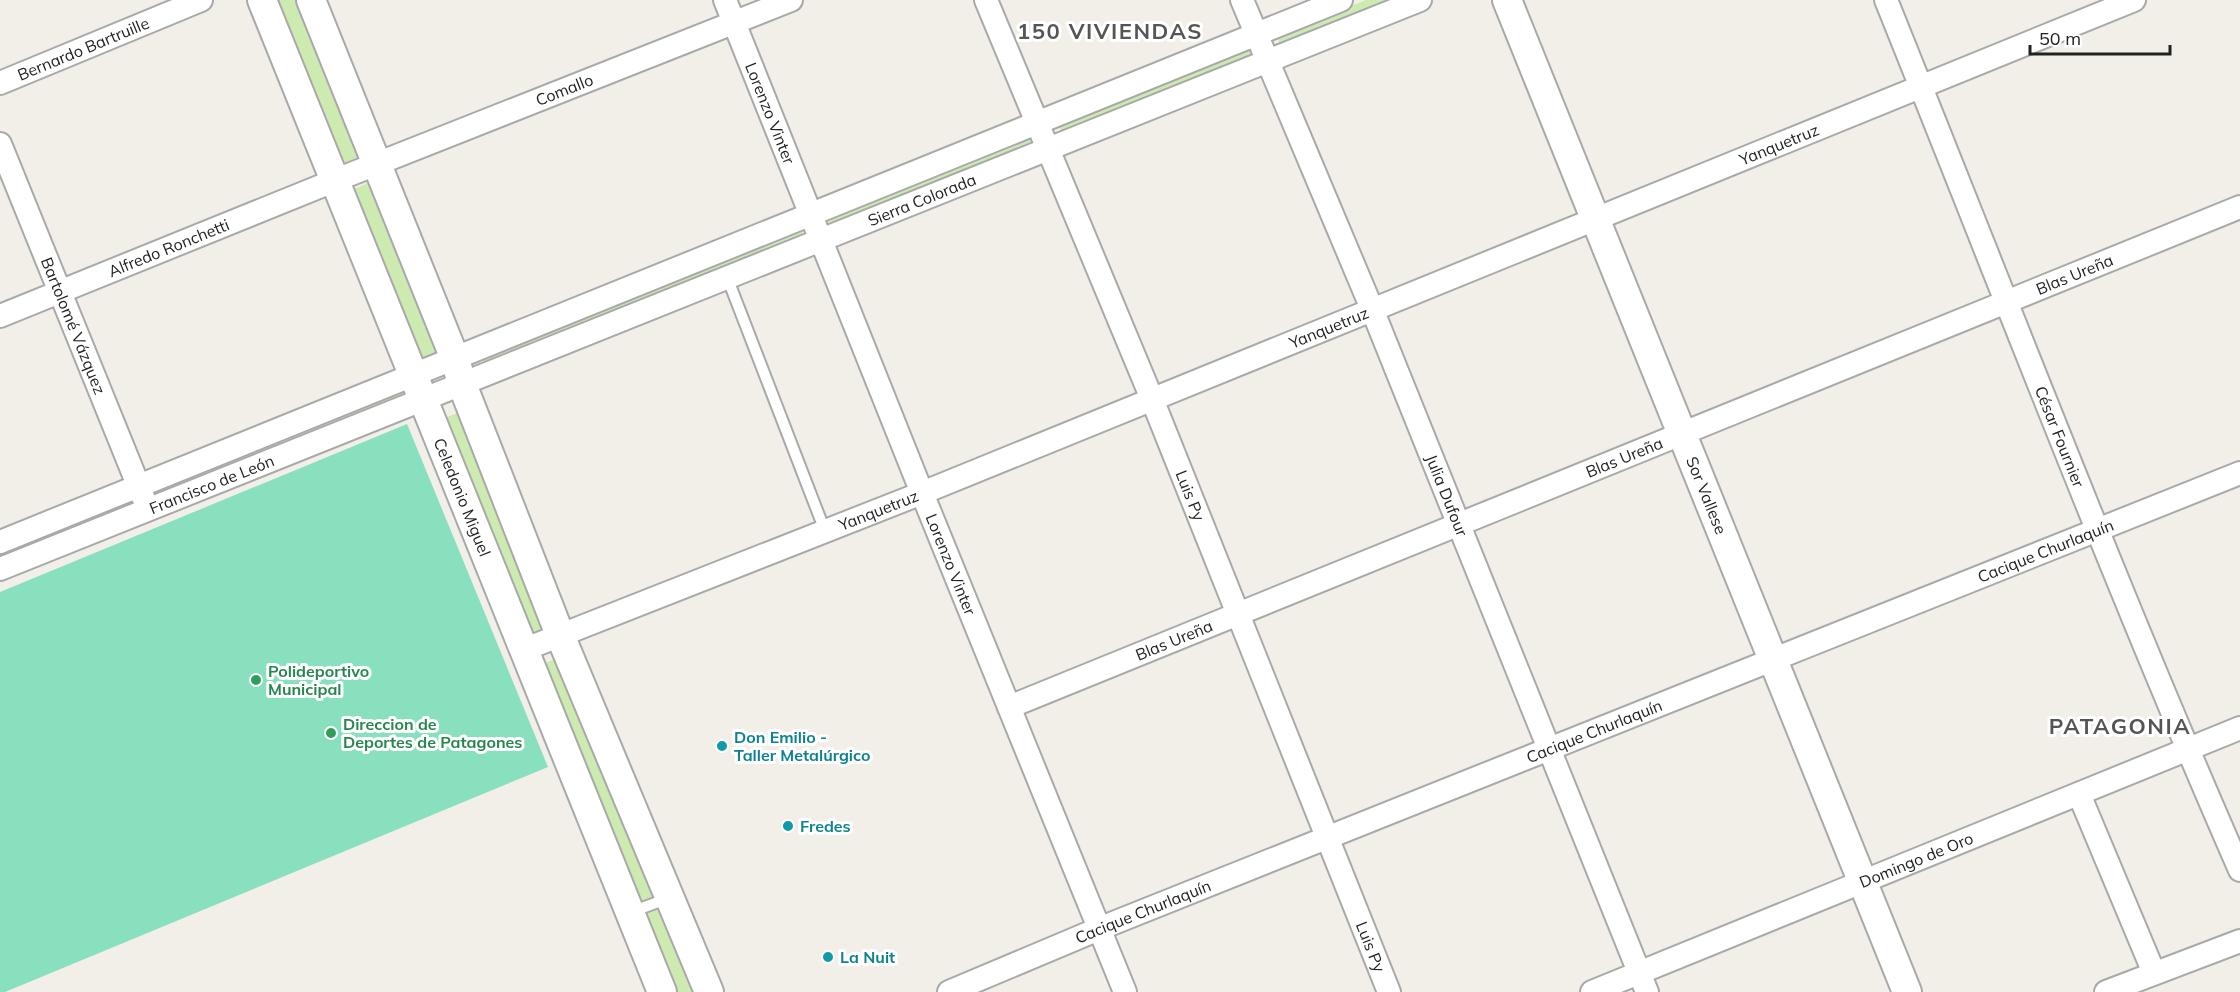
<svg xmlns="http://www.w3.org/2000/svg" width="2240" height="992" viewBox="0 0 2240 992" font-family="Mulish,sans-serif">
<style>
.grass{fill:#cdebb0}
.pitch{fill:#88e0be}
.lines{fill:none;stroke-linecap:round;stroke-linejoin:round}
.service-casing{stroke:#a9a9a9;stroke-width:14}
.minor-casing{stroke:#a9a9a9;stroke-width:26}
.tertiary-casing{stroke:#a9a9a9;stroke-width:32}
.service{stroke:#fff;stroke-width:10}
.minor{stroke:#fff;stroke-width:22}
.tertiary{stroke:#fff;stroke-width:28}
.leisure-dot{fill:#2e9e5b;stroke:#fff;stroke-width:2}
.culture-dot{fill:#0f9aa8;stroke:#fff;stroke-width:2}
.labels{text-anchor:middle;stroke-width:6;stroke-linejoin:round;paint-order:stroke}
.street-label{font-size:16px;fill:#222;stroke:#fff}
.leisure-label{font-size:16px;font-weight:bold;fill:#27864d;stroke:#fff;text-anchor:start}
.culture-label{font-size:16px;font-weight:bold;fill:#0d838f;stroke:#fff;text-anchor:start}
.district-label{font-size:22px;font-weight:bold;letter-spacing:1.5px;fill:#555;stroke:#fff}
</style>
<rect width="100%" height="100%" fill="#f2efe9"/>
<path class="grass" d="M273 0H300L363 155 340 165Z
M1366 0H1390L1280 44 1277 35Z
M1252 47 1255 56 1062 132 1058 124Z
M1031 132 1035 141 829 225 826 216Z
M372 181 444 350 424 359 352 190Z
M800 225 804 235 486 368 482 357Z
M405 386 409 396 155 498 151 488Z
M464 410 553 629 534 637 445 418Z
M128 495 132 505 0 559V548Z
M563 656 700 992H676L543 664Z"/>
<path class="pitch" d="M407 424 548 767 5 992H0V592Z"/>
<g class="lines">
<defs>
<path id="service" d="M727 277 825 531
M631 912 669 898"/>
<g id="minor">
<path id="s1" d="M725 0 922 493 1125 992"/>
<path id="s2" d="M986 0 1152 399 1389 992"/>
<path id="s3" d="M1242 0 1372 309 1647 992"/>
<path id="s4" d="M1886 0C2003 290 2114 583 2240 870"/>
<path id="s5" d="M0 83 201 0"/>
<path id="s6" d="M0 144 143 497"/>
<path id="s7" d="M0 316 336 180 791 0"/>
<path d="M0 542 1341 0"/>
<path id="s8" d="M0 569 1420 0"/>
<path id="s9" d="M523 650 922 493 2134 0"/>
<path id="s10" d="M1009 707 2240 207"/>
<path d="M2079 794 2154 973"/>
<path id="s11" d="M949 992 1101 928 2240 473"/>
<path id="s12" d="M1592 992 2240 728"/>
<path d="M2106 992 2240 941"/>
</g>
<g id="tertiary">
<path id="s13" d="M262 0 662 992"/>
<path d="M311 0 455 359 462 384 560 635 709 992"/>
<path id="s14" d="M1507 0 1907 992"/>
</g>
</defs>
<use href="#service" class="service-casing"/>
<use href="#minor" class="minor-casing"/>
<use href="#tertiary" class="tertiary-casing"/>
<use href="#service" class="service"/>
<use href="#minor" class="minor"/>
<use href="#tertiary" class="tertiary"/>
</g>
<g class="leisure-dot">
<circle cx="256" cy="680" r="6"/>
<circle cx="331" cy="733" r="6"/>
</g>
<g class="culture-dot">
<circle cx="722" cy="746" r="6"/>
<circle cx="788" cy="826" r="6"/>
<circle cx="828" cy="957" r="6"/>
</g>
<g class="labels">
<g class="street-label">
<text dy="6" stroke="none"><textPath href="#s5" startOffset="90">Bernardo Bartruille</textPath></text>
<text dy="6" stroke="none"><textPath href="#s7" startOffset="608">Comallo</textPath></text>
<text dy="6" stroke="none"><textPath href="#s1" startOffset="122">Lorenzo Vinter</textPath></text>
<text dy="6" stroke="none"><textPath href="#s9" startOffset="1354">Yanquetruz</textPath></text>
<text dy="6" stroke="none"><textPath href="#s8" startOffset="993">Sierra Colorada</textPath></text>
<text dy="6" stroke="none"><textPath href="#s7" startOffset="182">Alfredo Ronchetti</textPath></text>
<text dy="6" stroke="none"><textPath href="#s10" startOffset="1150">Blas Ureña</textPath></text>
<text dy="6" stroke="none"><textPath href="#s6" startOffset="196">Bartolomé Vázquez</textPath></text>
<text dy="6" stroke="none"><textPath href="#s9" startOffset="868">Yanquetruz</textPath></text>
<text dy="6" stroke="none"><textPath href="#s4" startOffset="470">César Fournier</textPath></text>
<text dy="6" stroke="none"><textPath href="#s10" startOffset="664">Blas Ureña</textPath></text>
<text dy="6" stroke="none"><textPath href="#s8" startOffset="228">Francisco de León</textPath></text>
<text dy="6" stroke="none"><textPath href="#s2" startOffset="536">Luis Py</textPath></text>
<text dy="6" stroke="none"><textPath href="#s3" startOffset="536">Julia Dufour</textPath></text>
<text dy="6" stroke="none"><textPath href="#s13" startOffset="536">Celedonio Miguel</textPath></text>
<text dy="6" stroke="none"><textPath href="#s14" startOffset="534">Sor Vallese</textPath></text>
<text dy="6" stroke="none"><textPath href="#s9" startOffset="382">Yanquetruz</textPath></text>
<text dy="6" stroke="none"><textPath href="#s11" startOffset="1182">Cacique Churlaquín</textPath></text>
<text dy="6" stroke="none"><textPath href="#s1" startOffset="608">Lorenzo Vinter</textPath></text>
<text dy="6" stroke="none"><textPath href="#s10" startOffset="178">Blas Ureña</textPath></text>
<text dy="6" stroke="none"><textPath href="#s11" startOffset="696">Cacique Churlaquín</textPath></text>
<text dy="6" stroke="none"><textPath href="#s12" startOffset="350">Domingo de Oro</textPath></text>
<text dy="6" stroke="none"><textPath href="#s11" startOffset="210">Cacique Churlaquín</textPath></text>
<text dy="6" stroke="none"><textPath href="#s2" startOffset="1022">Luis Py</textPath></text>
</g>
<g class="leisure-label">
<text x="268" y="677">Polideportivo<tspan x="268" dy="18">Municipal</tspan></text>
<text x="343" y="730">Direccion de<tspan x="343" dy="18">Deportes de Patagones</tspan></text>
</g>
<g class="culture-label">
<text x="734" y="743">Don Emilio -<tspan x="734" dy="18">Taller Metalúrgico</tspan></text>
<text x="800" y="832">Fredes</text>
<text x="840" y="963">La Nuit</text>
</g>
<g class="district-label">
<text x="1110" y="39">150 VIVIENDAS</text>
<text x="2120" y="734">PATAGONIA</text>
</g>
</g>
<path d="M2030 45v9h140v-9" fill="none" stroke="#222222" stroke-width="3"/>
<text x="2039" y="45" font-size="18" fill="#222222" stroke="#ffffff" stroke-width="4.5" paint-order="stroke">50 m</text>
</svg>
